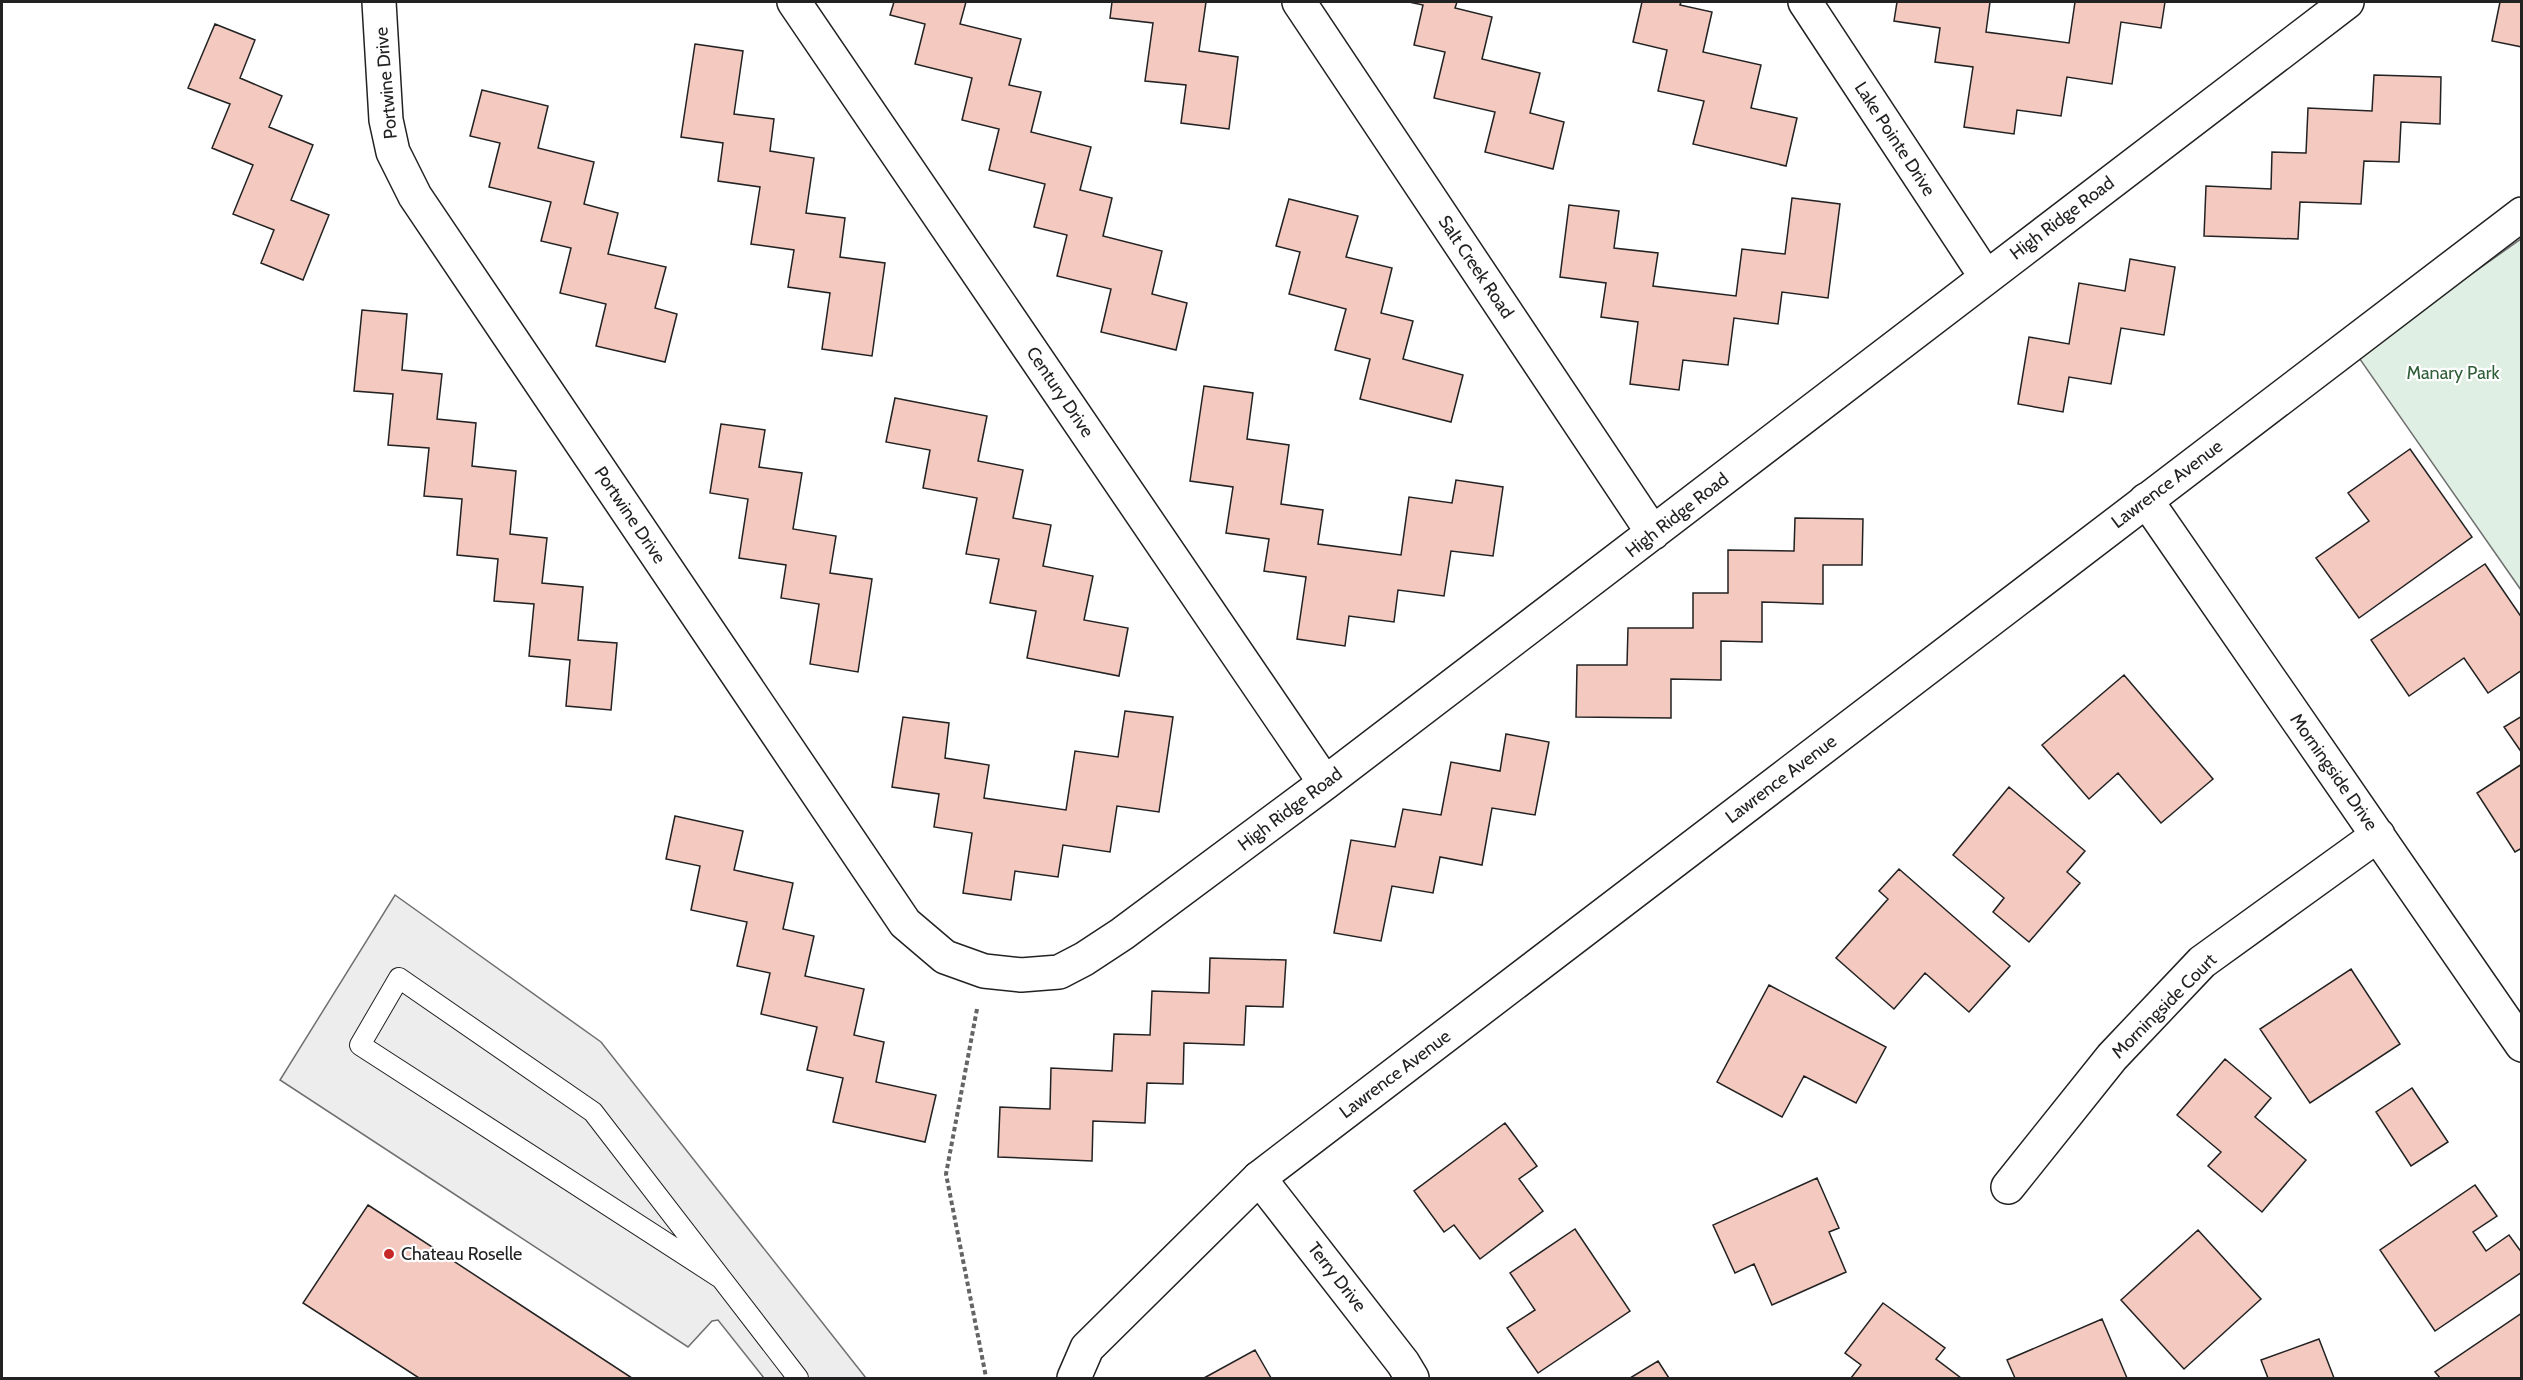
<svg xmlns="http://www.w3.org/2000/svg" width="2523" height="1380" viewBox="0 0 2523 1380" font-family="Cabin,sans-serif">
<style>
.green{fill:#e0efe3;stroke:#6f6f6f;stroke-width:1.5}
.parking{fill:#ededed;stroke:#6f6f6f;stroke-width:1.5}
.building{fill:#f3c9c0;stroke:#222;stroke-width:1.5}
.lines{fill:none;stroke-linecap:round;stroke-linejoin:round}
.service-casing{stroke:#222;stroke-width:22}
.minor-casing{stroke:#222;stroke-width:36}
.tertiary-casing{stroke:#222;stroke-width:36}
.path{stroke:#646464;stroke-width:4;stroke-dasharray:4.5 3;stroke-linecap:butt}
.service{stroke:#fff;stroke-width:20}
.minor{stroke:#fff;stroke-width:33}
.tertiary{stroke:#fff;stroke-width:33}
.poi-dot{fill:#c62828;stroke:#fff;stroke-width:2}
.labels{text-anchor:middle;stroke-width:4.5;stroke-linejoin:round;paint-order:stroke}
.street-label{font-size:18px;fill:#222;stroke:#fff}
.park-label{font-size:18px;fill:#2f5e38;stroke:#fff}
.poi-label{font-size:18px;fill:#222;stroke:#fff;text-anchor:start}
</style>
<rect width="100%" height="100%" fill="#fff"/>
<path class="green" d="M2521 239V590L2357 355Z"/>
<path class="parking" d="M395 895 601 1042 866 1378H764L718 1320 712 1321 688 1347 280 1080Z"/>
<path class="building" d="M894 2H966L960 24 1021 39 1009 85 1041 92 1031 132 1091 147 1080 190 1112 198 1103 236 1162 251 1152 294 1187 303 1176 350 1101 332 1111 289 1057 276 1067 235 1034 227 1045 184 989 170 999 129 962 120 972 78 915 64 925 24 890 15Z
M1112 2H1206L1199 51 1238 57 1229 129 1181 123 1186 85 1145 81 1153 23 1110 18Z
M1409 2H1457L1455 8 1492 17 1482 59 1540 73 1530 113 1564 122 1553 169 1485 152 1495 112 1434 98 1445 52 1414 45 1423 5Z
M1642 2H1681L1680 5 1712 12 1703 52 1761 65 1751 108 1797 118 1786 166 1693 144 1704 101 1658 91 1667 50 1633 42Z
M1897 2H1990L1986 32 2069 43 2075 2H2165L2161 28 2121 22 2112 84 2067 77 2061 116 2017 110 2014 134 1964 127 1973 67 1935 62 1940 28 1894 21Z
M2500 2H2522V47L2492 41Z
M215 24 255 40 240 78 282 96 269 127 313 145 291 200 329 215 303 280 261 263 274 230 233 214 253 165 212 148 230 104 188 88Z
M695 44 743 51 734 114 774 119 770 151 814 158 806 213 845 218 840 257 885 263 872 356 822 349 830 293 788 287 794 250 751 244 760 187 718 181 723 143 681 137Z
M2374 75 2441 77 2440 124 2401 122 2399 162 2364 161 2361 204 2300 202 2298 239 2204 236 2206 186 2271 189 2272 152 2306 153 2308 108 2372 111Z
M482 90 548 106 538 148 594 162 584 204 618 213 608 254 666 267 655 308 677 314 665 362 596 346 606 304 560 293 571 248 541 241 551 202 489 187 500 143 470 136Z
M1792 198 1840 204 1828 298 1782 292 1778 324 1734 318 1728 365 1683 360 1679 390 1630 384 1638 322 1601 317 1606 283 1560 277 1569 205 1619 211 1614 248 1658 253 1653 286 1736 296 1742 249 1785 254Z
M1289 199 1358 216 1346 257 1392 268 1381 313 1413 321 1403 359 1463 375 1451 422 1360 399 1370 359 1335 350 1346 309 1289 294 1300 252 1276 246Z
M2130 259 2175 267 2164 335 2121 328 2111 384 2069 377 2063 412 2018 404 2029 337 2069 344 2079 283 2125 291Z
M362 310 407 314 402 370 442 374 437 419 476 423 472 466 516 471 510 534 547 538 542 583 583 587 578 640 617 643 611 710 566 706 570 660 529 656 534 604 494 601 498 559 457 555 462 499 424 496 429 448 388 445 393 394 354 391Z
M1204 386 1253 393 1247 439 1289 445 1281 504 1323 510 1318 544 1401 555 1409 497 1452 503 1456 480 1503 487 1493 556 1451 551 1444 596 1398 590 1394 622 1349 616 1345 646 1297 639 1306 577 1264 571 1269 539 1226 533 1233 487 1190 481Z
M895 398 987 416 978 461 1023 470 1013 518 1051 525 1043 566 1093 576 1084 620 1128 628 1119 676 1027 658 1036 611 990 603 999 559 966 554 977 498 923 488 930 450 886 442Z
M721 424 765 430 759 467 802 473 793 529 836 536 830 573 872 579 858 672 810 664 819 604 781 598 786 565 739 558 748 499 710 493Z
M2410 449 2472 537 2359 618 2316 558 2369 521 2348 493Z
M1795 518 1863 519 1862 565H1823V604L1762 602V642L1721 641V680L1671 679V718L1576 717 1577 665H1627L1628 628H1693V593H1728V550L1794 551Z
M2485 564 2522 618V670L2488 693 2464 658 2409 696 2371 640Z
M2124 675 2213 779 2161 823 2118 773 2089 799 2042 745Z
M1125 711 1173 717 1159 812 1117 806 1110 852 1063 845 1058 877 1015 871 1011 900 963 893 972 833 934 827 939 794 892 787 903 717 949 723 945 758 989 765 984 798 1066 810 1075 751 1118 757Z
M2522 716V753L2504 727Z
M1506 734 1549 742 1535 815 1492 808 1482 865 1440 857 1433 893 1392 886 1381 941 1334 933 1351 840 1395 847 1403 809 1441 815 1451 762 1500 771Z
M2522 764V848L2515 852 2477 793Z
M2009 787 2085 851 2067 872 2080 883 2029 942 1993 912 2004 898 1953 855Z
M675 816 743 831 734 870 793 883 783 929 814 936 805 976 864 989 854 1035 884 1042 876 1082 936 1095 925 1142 833 1122 843 1078 807 1070 817 1027 761 1014 770 973 737 966 747 922 691 910 700 866 666 859Z
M1899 869 2010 966 1969 1012 1925 973 1894 1009 1836 958 1888 899 1879 891Z
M1210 958 1286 960 1283 1007 1246 1006 1244 1045 1184 1043 1183 1084 1147 1083 1145 1123 1093 1121 1092 1161 998 1157 1000 1107 1050 1109 1051 1068 1112 1071 1114 1034 1150 1035 1152 991 1209 993Z
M2351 969 2400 1044 2310 1103 2260 1029Z
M1769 985 1886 1047 1856 1103 1804 1076 1782 1117 1717 1082Z
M2225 1059 2271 1098 2255 1117 2306 1160 2262 1212 2208 1166 2221 1152 2177 1115Z
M2412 1088 2448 1142 2411 1166 2376 1112Z
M1505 1123 1537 1166 1519 1179 1543 1211 1480 1259 1454 1225 1444 1232 1414 1191Z
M1817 1178 1839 1228 1829 1232 1846 1272 1772 1305 1754 1264 1735 1273 1713 1225Z
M2475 1185 2497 1216 2473 1232 2486 1251 2509 1235 2522 1253V1272L2435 1331 2380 1250Z
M368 1205 632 1378H419L303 1303Z
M1575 1229 1630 1311 1538 1373 1507 1328 1535 1310 1510 1273Z
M2198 1230 2261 1299 2184 1369 2121 1300Z
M1883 1303 1945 1348 1936 1359 1961 1378H1851L1861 1365 1845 1353Z
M2522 1313V1378H2440L2435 1372Z
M2102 1319 2127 1378H2015L2007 1360Z
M2319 1339 2334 1378H2268L2261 1360Z
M1255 1350 1271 1378H1204Z
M1658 1361 1669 1378H1630Z"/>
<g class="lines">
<defs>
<path id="service" d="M719 1277 360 1045 399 978 593 1112 798 1378"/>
<path id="minor" d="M379 2 386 120 393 152 415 196 905 923 945 957 984 971 1021 975 1059 972 1084 959 1122 934 1325 783 2347 2
M794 2 1325 783
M1299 2 1653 533
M1805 2 1986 277
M2146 500 2522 1045
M1259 1178 1403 1363 1412 1378
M2008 1187 2112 1057 2202 962 2378 835"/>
<path id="tertiary" d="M1074 1378 1087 1348 1259 1178 2522 214"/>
</defs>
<use href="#service" class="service-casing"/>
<use href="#minor" class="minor-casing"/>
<use href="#tertiary" class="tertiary-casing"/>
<path class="path" d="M977 1009 946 1174 986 1377"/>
<use href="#service" class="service"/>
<use href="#minor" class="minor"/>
<use href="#tertiary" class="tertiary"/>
</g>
<circle class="poi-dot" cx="389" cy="1254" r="6"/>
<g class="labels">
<g class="street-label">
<text transform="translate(386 83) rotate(-95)" y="6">Portwine Drive</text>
<text transform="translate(1895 139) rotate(57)" y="6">Lake Pointe Drive</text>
<text transform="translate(2062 218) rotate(-37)" y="6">High Ridge Road</text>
<text transform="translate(1476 267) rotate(56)" y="6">Salt Creek Road</text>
<text transform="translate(1060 392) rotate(56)" y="6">Century Drive</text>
<text transform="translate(2167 484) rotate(-37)" y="6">Lawrence Avenue</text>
<text transform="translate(630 515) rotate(56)" y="6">Portwine Drive</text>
<text transform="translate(1677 515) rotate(-38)" y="6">High Ridge Road</text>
<text transform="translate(2334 772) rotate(55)" y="6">Morningside Drive</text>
<text transform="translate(1781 779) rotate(-37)" y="6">Lawrence Avenue</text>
<text transform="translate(1290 809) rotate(-37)" y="6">High Ridge Road</text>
<text transform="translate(2164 1006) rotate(-45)" y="6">Morningside Court</text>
<text transform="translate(1395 1074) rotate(-37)" y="6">Lawrence Avenue</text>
<text transform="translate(1337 1277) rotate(52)" y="6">Terry Drive</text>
</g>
<g class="park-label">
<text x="2453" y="379">Manary Park</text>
</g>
<g class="poi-label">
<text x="401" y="1260">Chateau Roselle</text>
</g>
</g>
<rect width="2523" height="1380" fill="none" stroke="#222222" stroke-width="6"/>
</svg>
